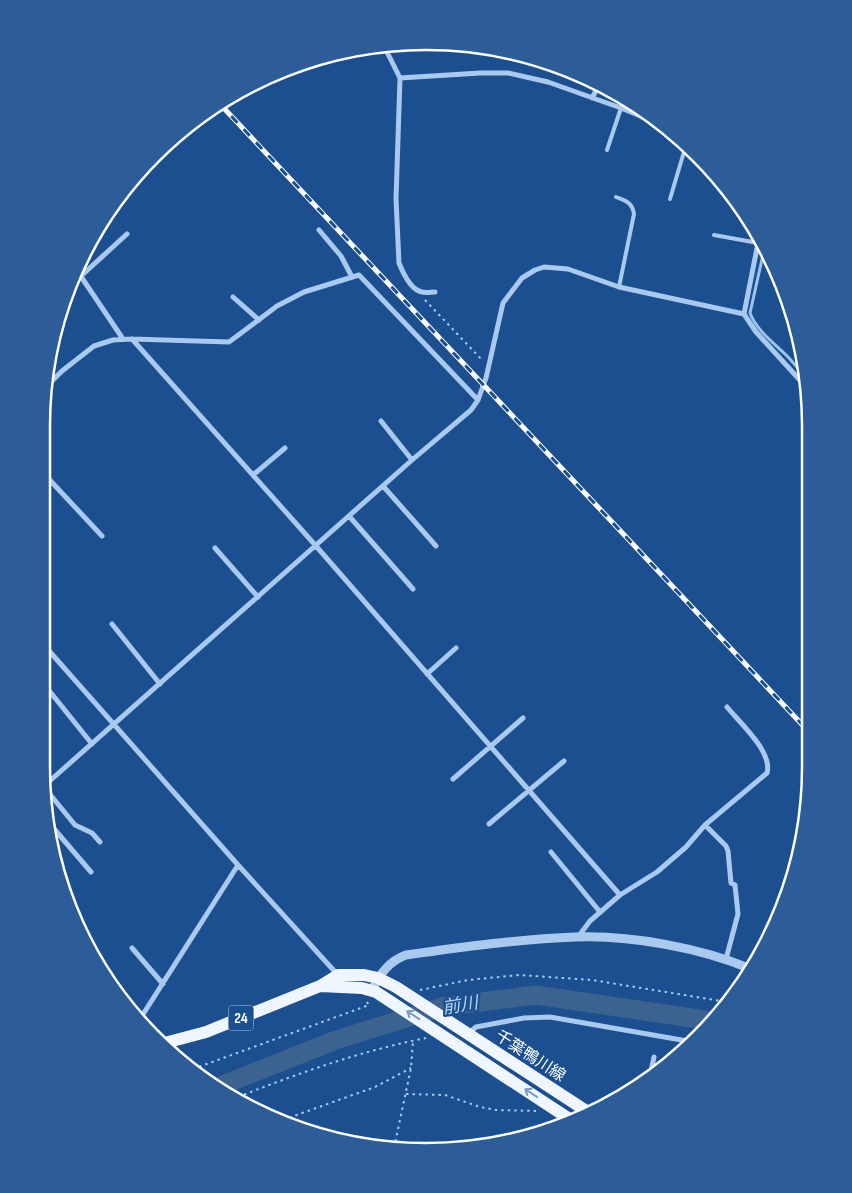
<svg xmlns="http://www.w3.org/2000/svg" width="852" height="1193" viewBox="0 0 852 1193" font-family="'Sofia Sans Condensed','Noto Sans JP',sans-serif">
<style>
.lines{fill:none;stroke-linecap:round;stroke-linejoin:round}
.stream{stroke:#9cc4f0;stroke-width:3}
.river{stroke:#3c6290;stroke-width:19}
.path{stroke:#a9c9ee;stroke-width:2;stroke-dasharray:2.5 4;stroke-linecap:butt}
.service{stroke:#a9c9ee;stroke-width:4}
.minor{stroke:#a9c9ee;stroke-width:5}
.tertiary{stroke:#a9c9ee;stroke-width:9}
.primary{stroke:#f0f6ff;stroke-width:12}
.rail-casing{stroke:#fff;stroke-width:5}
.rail{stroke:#1b4f8f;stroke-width:3;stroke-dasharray:9;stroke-linecap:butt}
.oneway{stroke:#7b9ac1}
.labels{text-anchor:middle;stroke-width:4.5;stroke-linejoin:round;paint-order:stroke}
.shield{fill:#1b4f8f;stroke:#bbcadd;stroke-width:1}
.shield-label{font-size:15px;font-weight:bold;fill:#fff}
.street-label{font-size:16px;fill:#fff;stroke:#1b4f8f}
.water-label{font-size:18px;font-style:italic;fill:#b5d3f5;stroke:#1b4f8f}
.rim{fill:none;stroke:#fff;stroke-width:2.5}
</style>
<rect width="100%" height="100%" fill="#1b4f8f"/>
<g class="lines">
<path class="stream" d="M765 246 750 313C757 331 774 343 787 356 794 363 801 372 807 380"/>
<path class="river" d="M220 1086 336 1040 442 1007 536 995 712 1021"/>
<path class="path" d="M425 300 482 360
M420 990 468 980 519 975 592 980 721 1001 732 1000
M193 1069 369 1005 366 1001
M406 1094 445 1095 480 1107 496 1110 536 1111
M238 1097C299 1073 361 1051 426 1038
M277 1122 375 1087 411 1068
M394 1148 411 1068 413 1041"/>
<path class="service" d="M607 150 621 108
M616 197C626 201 632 202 634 214L619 287
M670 199 686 145
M714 235 758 243"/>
<path class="minor" d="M383 44 400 78 396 199 399 263C403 273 411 290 422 292 426 293 431 292 435 292
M400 78 480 73H508L548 82 621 108 665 126
M592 98 600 83
M319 230 341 256 352 277
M759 238 744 314 756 332 808 389
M78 272 123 339
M81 276 127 234
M233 297 259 320
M132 339 316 546 620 895
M48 385 62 371 94 346 113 340 132 339 229 342 277 306 304 292 359 275 478 400
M381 421 412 460
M253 475 285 448
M46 476 102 536
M383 486 436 546
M349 516 413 589
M215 548 258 597
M112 624 160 684
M43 644 238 865 337 974
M427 674 456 648
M43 683 92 744
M453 779 523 718
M44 786 412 460 471 410 478 400 486 378 503 303 522 278 535 270 544 267 568 269 619 287 744 314
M44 787 75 825 92 833 100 842
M49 823 91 872
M489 824 564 761
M705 825 726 846 728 851 731 883 735 885 738 914 726 959
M551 852 600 912
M578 937 590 921 620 895 657 872 686 847 705 825 767 773C773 752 740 723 727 707
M132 948 163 984
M140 1019 238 865
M469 1033 476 1027 524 1018 550 1017 693 1042
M650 1076 654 1057"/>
<path class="tertiary" d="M372 990C380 974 389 961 406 955 462 947 520 939 576 937 631 935 701 948 751 969"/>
<path class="primary" d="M320 986 362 988 376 992 571 1120
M161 1044 206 1032 320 986 338 975H364L378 978 396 987 591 1114"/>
<defs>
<path id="rail" d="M219 103 810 733"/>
</defs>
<use href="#rail" class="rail-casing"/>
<use href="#rail" class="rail"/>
</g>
<defs><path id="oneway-shaft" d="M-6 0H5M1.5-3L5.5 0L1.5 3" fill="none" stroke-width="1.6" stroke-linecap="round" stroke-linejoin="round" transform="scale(1.25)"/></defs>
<g class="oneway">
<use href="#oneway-shaft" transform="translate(413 1015) rotate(-147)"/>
<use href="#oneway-shaft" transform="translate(531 1093) rotate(-146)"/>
</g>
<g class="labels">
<rect class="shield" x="228.5" y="1005.5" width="25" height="25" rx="4"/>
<g class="shield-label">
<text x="241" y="1023">24</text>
</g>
<g class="street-label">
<text transform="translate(531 1055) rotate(33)" y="6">千葉鴨川線</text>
</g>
<g class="water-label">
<text transform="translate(460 1005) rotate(-9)" y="6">前川</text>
</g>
</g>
<path d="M0 0H852V1193H0ZM426 50H426A376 376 0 0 1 802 426V767A376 376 0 0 1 426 1143H426A376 376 0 0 1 50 767V426A376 376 0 0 1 426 50Z" fill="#2d5d98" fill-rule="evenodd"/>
<path class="rim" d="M426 50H426A376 376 0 0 1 802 426V767A376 376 0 0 1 426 1143H426A376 376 0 0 1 50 767V426A376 376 0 0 1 426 50Z"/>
</svg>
